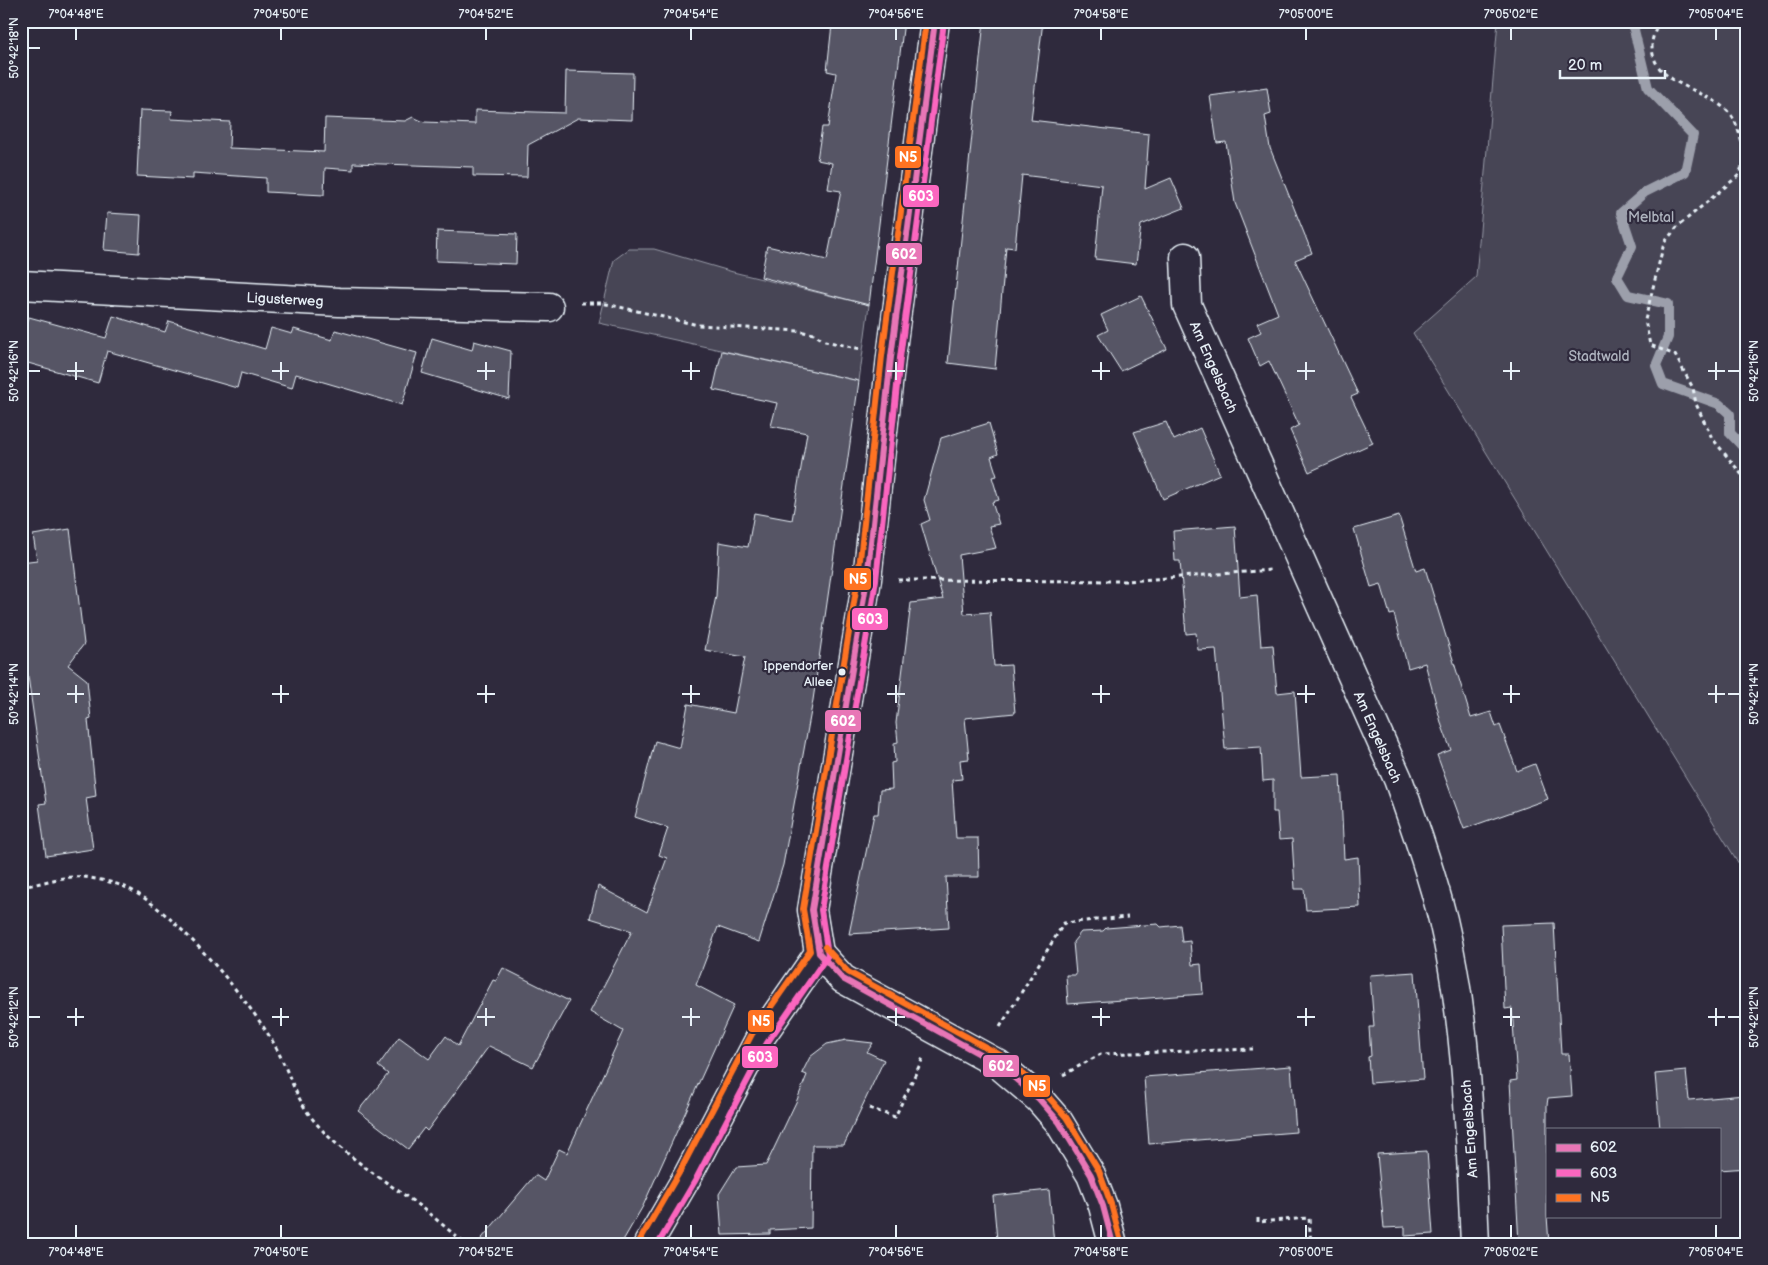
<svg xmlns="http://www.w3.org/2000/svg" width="1768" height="1265" viewBox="0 0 1768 1265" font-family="'Balsamiq Sans',sans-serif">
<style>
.green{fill:#464455;stroke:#979aa6}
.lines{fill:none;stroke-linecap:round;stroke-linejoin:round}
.stream{stroke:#9c9fab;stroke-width:10}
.building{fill:#575565;stroke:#e8f1f8}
.minor-casing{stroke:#e8f1f8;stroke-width:31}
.tertiary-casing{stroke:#e8f1f8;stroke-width:31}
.path{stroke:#e8f1f8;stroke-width:3;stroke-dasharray:4 4;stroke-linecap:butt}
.minor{stroke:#2f2a3d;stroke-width:28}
.tertiary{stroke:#2f2a3d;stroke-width:28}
.bus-1-casing{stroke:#2f2a3d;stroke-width:10}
.bus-2-casing{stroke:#2f2a3d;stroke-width:10}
.bus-3-casing{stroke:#2f2a3d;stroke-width:10}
.bus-1{stroke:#e876b6;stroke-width:6}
.bus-2{stroke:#fb66bf;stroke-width:6}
.bus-3{stroke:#ff7322;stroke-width:6}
.ticks{fill:none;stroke:#e8f1f8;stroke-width:2}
.bus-dot{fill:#e8f1f8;stroke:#2f2a3d;stroke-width:2}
.labels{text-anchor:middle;stroke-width:4.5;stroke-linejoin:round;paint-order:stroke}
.bus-label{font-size:13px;fill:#e8f1f8;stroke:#2f2a3d;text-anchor:end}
.park-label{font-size:14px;fill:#afb4bf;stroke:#2f2a3d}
.street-label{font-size:14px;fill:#e8f1f8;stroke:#2f2a3d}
.line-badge{stroke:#2f2a3d;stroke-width:2}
.badge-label{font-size:14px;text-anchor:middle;font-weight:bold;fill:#fff}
.neatline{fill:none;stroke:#e8f1f8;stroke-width:2}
.ticks-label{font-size:12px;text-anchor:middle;fill:#e8f1f8}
</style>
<rect width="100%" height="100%" fill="#2f2a3d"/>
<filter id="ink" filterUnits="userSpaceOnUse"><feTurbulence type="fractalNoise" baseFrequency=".02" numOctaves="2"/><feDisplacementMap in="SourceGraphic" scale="10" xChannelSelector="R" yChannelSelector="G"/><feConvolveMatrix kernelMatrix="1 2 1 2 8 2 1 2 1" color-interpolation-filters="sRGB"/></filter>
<g filter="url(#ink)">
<path class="green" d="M1498 21H1747V877L1413 333 1476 277Z
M629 249H654L733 272 869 305 859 381 599 323 614 260Z"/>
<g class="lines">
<path class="stream" d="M1636 21 1634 30 1648 88 1693 135 1685 172 1645 192 1621 213 1632 246 1617 277 1628 295 1668 304V337L1656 366 1663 384 1719 404 1730 414V433L1747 451"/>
</g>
<path class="building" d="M843 21H904L869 305 761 277 767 246 827 260 841 191 828 189 832 163 817 160 822 127H828L836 73 827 71 832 24 843 25Z
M984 21H1043L1031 120 1149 134 1145 189 1171 178 1184 208 1141 225 1136 264 1095 259 1102 185 1022 175 1015 248 1006 247 995 369 948 363Z
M566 71 633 73 632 120 578 118 528 145 527 177 473 176V167L353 163V170L325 168 324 195 266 192V178L193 173V179L137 176 140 110 172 111 171 119 230 122 229 148 324 152 325 118 405 121 413 117 424 122 475 124V110L565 113Z
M1267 88 1271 114 1265 116 1270 148 1312 253 1295 260 1358 394 1351 397 1373 443 1309 472 1290 430 1299 425 1269 361 1260 366 1248 338 1261 332 1257 323 1278 314 1235 203 1226 142 1217 143 1210 96Z
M107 213 141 215 139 253 104 250Z
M437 231 517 234 516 264 436 261Z
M1141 296 1167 349 1121 371 1098 335 1108 330 1101 315Z
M113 316 165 332 169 321 265 349 271 328 292 334 294 329 332 340 335 330 417 353 402 405 296 374 292 388 241 373 237 388 107 351 98 383 21 361V344L29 317 106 338Z
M432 338 472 350 474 341 511 351 509 399 422 373Z
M722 351 859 381 813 700 783 865 759 942 718 927 696 985 734 1005 643 1206 621 1244H477L535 1175 544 1181 559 1149 567 1153 623 1031 590 1012 632 931 590 918 598 886 647 912 667 858 659 855 668 828 635 817 655 741 680 748 688 704 734 713 745 657 705 650 716 596 719 542 748 547 754 513 792 520 807 433 771 426 777 403 713 390Z
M1166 422 1174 440 1200 428 1220 474 1163 499 1134 432Z
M989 423 998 454 991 457 997 476 992 477 999 500 992 502 999 524 989 526 996 548 959 555 964 614 990 612 994 666 1011 665 1015 713 965 718 969 759 960 760 962 779 952 780 956 838H978L979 877H946L949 928 849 934 874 814H878L880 790 892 789 891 763 895 762 894 743 898 742 896 723 911 603 943 599 921 524 930 520 924 500 941 438Z
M1399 516 1416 571 1425 568 1471 718 1491 712 1496 727 1500 725 1517 771 1535 764 1548 799 1464 829 1437 755 1451 750 1442 726 1425 663 1408 668 1394 614 1390 615 1381 584 1371 587 1354 529Z
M1235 526 1240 597 1257 595 1261 646 1273 645 1277 693 1295 691 1301 777 1340 775 1344 859 1358 857 1360 907 1306 910 1304 889H1295L1292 839 1279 840 1277 812H1273V780L1263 781 1261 747 1225 749 1216 649 1198 650 1196 633 1186 634 1180 561H1175L1173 531Z
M70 529 84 644 68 665 87 680 91 719 88 720 96 796 86 798 93 849 46 856 39 804 46 803 24 648H26L21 616V562L37 560 33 535Z
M1554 923 1561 1054H1569L1572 1096 1548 1098 1547 1105V1216L1549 1244H1519L1510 1081 1517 1080 1512 1008 1505 1009 1501 925Z
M1158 924 1161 927 1180 925 1182 942 1190 941 1192 965 1201 964 1203 994 1068 1004 1066 975H1076L1073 942 1081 932 1103 931 1106 928Z
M503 968 569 1001 533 1067 489 1046 427 1131 424 1128 408 1149 358 1111 388 1074 378 1066 399 1037 429 1059 446 1036 458 1046 493 980 496 981Z
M1415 972 1423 1079 1370 1083 1368 1057 1371 1056 1369 1027H1374L1370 975Z
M846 1040 873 1043 867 1052 884 1060 844 1145H812L811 1228 770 1230V1234L722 1235 719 1194 736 1167 766 1165 797 1100 807 1075 802 1073 810 1057 827 1044Z
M1291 1066 1296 1132 1149 1144 1144 1077Z
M1686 1071 1689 1100 1744 1095 1747 1168 1719 1170V1129H1660L1655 1074Z
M1427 1151 1433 1234 1405 1236V1227L1384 1228 1377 1154Z
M1049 1190 1054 1244H1006V1239L997 1240 993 1196Z"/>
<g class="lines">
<defs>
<path id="minor" d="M1185 257 1187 305 1398 779C1415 826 1431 872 1443 920 1468 1025 1470 1136 1475 1244
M21 285 339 302 549 307
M819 953 843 979 998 1064 1039 1099 1059 1122 1091 1175 1103 1206 1113 1244"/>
<path id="tertiary" d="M648 1244 687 1177 760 1038 819 953 812 910 867 579 891 357 935 21"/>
</defs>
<use href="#minor" class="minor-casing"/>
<use href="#tertiary" class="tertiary-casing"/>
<path class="path" d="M1658 21C1657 29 1652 36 1652 44 1651 89 1712 86 1733 118 1739 128 1742 146 1746 158L1738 176 1677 227 1664 243 1645 320 1650 345 1675 355 1693 388 1696 404 1712 438 1747 481
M581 303H602L698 325 798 331 814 334 825 341 861 349
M898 580 1128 581 1271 570
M21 887C41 884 64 875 84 877 97 879 113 882 125 887 171 907 247 998 273 1042 288 1068 295 1099 315 1122 344 1156 383 1179 418 1205 434 1217 450 1231 465 1244
M1000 1027 1064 923 1128 917
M1063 1075 1101 1054 1253 1049
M869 1108 895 1117 923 1058
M1258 1218V1222L1309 1218 1311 1244"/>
<use href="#minor" class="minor"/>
<use href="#tertiary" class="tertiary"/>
<defs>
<path id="bus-1" d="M819 953 812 910 867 579 891 357 935 21
M819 953 843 979 998 1064 1039 1099 1059 1122 1091 1175 1103 1206 1113 1244"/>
<path id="bus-2" d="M658 1244 695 1181 767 1043 828 955 821 910 876 580 900 358 944 22"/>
<path id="bus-3" d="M825 947 848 972 1002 1056 1045 1093 1066 1117 1099 1171 1111 1204 1121 1242
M640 1240 679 1173 752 1034 810 951 803 909 858 578 882 356 926 21"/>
</defs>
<use href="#bus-1" class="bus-1-casing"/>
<use href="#bus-2" class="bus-2-casing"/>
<use href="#bus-3" class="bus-3-casing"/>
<use href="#bus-1" class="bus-1"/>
<use href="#bus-2" class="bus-2"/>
<use href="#bus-3" class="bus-3"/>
</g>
</g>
<path class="ticks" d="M76 28V40M281 28V40M486 28V40M691 28V40M896 28V40M1101 28V40M1306 28V40M1511 28V40M1716 28V40M28 48H40M76 362V380M281 362V380M486 362V380M691 362V380M896 362V380M1101 362V380M1306 362V380M1511 362V380M1716 362V380M28 371H40M67 371H84M272 371H289M477 371H495M682 371H700M887 371H905M1092 371H1110M1297 371H1315M1503 371H1520M1708 371H1725M1728 371H1740M76 685V703M281 685V703M486 685V703M691 685V703M896 685V703M1101 685V703M1306 685V703M1511 685V703M1716 685V703M28 694H40M67 694H84M272 694H289M477 694H495M682 694H700M887 694H905M1092 694H1110M1297 694H1315M1503 694H1520M1708 694H1725M1728 694H1740M76 1008V1026M281 1008V1026M486 1008V1026M691 1008V1026M896 1008V1026M1101 1008V1026M1306 1008V1026M1511 1008V1026M1716 1008V1026M28 1017H40M67 1017H84M272 1017H289M477 1017H495M682 1017H700M887 1017H905M1092 1017H1110M1297 1017H1315M1503 1017H1520M1708 1017H1725M1728 1017H1740M76 1225V1238M281 1225V1238M486 1225V1238M691 1225V1238M896 1225V1238M1101 1225V1238M1306 1225V1238M1511 1225V1238M1716 1225V1238"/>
<circle class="bus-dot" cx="842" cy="672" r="4.5"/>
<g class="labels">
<g class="bus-label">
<text x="833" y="670">Ippendorfer<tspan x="833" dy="16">Allee</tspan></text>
</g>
<g class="park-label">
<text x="1651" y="222">Melbtal</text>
<text x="1599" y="361">Stadtwald</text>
</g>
<g class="street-label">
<text transform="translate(285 299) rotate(3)" y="5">Ligusterweg</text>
<text transform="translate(1214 367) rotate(66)" y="5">Am Engelsbach</text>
<text transform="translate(1378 737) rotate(66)" y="5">Am Engelsbach</text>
<text transform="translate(1469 1129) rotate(-94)" y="5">Am Engelsbach</text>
</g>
</g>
<g class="line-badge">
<rect x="894" y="145" width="28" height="24" rx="5" fill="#ff7322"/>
<rect x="902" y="184" width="38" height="24" rx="5" fill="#fb66bf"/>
<rect x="885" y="242" width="38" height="24" rx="5" fill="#e876b6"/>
<rect x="843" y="567" width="29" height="24" rx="5" fill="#ff7322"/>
<rect x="851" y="607" width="38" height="24" rx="5" fill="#fb66bf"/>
<rect x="824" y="709" width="38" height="24" rx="5" fill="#e876b6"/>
<rect x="747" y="1009" width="28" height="24" rx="5" fill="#ff7322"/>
<rect x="741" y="1045" width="38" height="24" rx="5" fill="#fb66bf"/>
<rect x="982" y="1054" width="38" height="24" rx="5" fill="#e876b6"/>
<rect x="1022" y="1074" width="29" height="24" rx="5" fill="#ff7322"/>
</g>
<g class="badge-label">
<text x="908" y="162">N5</text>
<text x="921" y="201">603</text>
<text x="904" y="259">602</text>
<text x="858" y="584">N5</text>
<text x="870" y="624">603</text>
<text x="843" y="726">602</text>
<text x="761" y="1026">N5</text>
<text x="760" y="1062">603</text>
<text x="1001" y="1071">602</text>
<text x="1037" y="1091">N5</text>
</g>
<rect width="1768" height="1265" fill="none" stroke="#2f2a3d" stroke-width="55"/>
<rect x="1546" y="1128" width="175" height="90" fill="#2f2a3d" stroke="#797a88"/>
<rect x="1556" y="1144" width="25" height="8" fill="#e876b6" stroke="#797a88"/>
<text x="1590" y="1152" font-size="15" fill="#e8f1f8">602</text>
<rect x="1556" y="1169" width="25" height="8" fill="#fb66bf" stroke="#797a88"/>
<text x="1590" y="1178" font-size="15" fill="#e8f1f8">603</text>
<rect x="1556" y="1194" width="25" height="8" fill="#ff7322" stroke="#797a88"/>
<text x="1590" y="1202" font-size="15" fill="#e8f1f8">N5</text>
<path d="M1560 70v8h105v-8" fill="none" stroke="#e8f1f8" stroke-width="2.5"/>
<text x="1568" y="70" font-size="15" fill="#e8f1f8" stroke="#2f2a3d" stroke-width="4" paint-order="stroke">20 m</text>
<rect x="28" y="28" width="1712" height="1210" class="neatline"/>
<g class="ticks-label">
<text x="76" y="18">7°04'48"E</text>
<text x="281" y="18">7°04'50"E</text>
<text x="486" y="18">7°04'52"E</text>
<text x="691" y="18">7°04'54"E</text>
<text x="896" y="18">7°04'56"E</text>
<text x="1101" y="18">7°04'58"E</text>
<text x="1306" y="18">7°05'00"E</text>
<text x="1511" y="18">7°05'02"E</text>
<text x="1716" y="18">7°05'04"E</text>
<text transform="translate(14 48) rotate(-90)" y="4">50°42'18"N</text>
<text transform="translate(14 371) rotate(-90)" y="4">50°42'16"N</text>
<text transform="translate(1754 371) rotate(-90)" y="4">50°42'16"N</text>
<text transform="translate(14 694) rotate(-90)" y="4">50°42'14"N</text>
<text transform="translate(1754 694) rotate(-90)" y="4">50°42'14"N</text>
<text transform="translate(14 1017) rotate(-90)" y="4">50°42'12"N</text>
<text transform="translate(1754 1017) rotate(-90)" y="4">50°42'12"N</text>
<text x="76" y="1256">7°04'48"E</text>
<text x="281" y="1256">7°04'50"E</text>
<text x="486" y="1256">7°04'52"E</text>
<text x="691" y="1256">7°04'54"E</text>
<text x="896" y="1256">7°04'56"E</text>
<text x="1101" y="1256">7°04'58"E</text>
<text x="1306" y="1256">7°05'00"E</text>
<text x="1511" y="1256">7°05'02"E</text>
<text x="1716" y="1256">7°05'04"E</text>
</g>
</svg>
